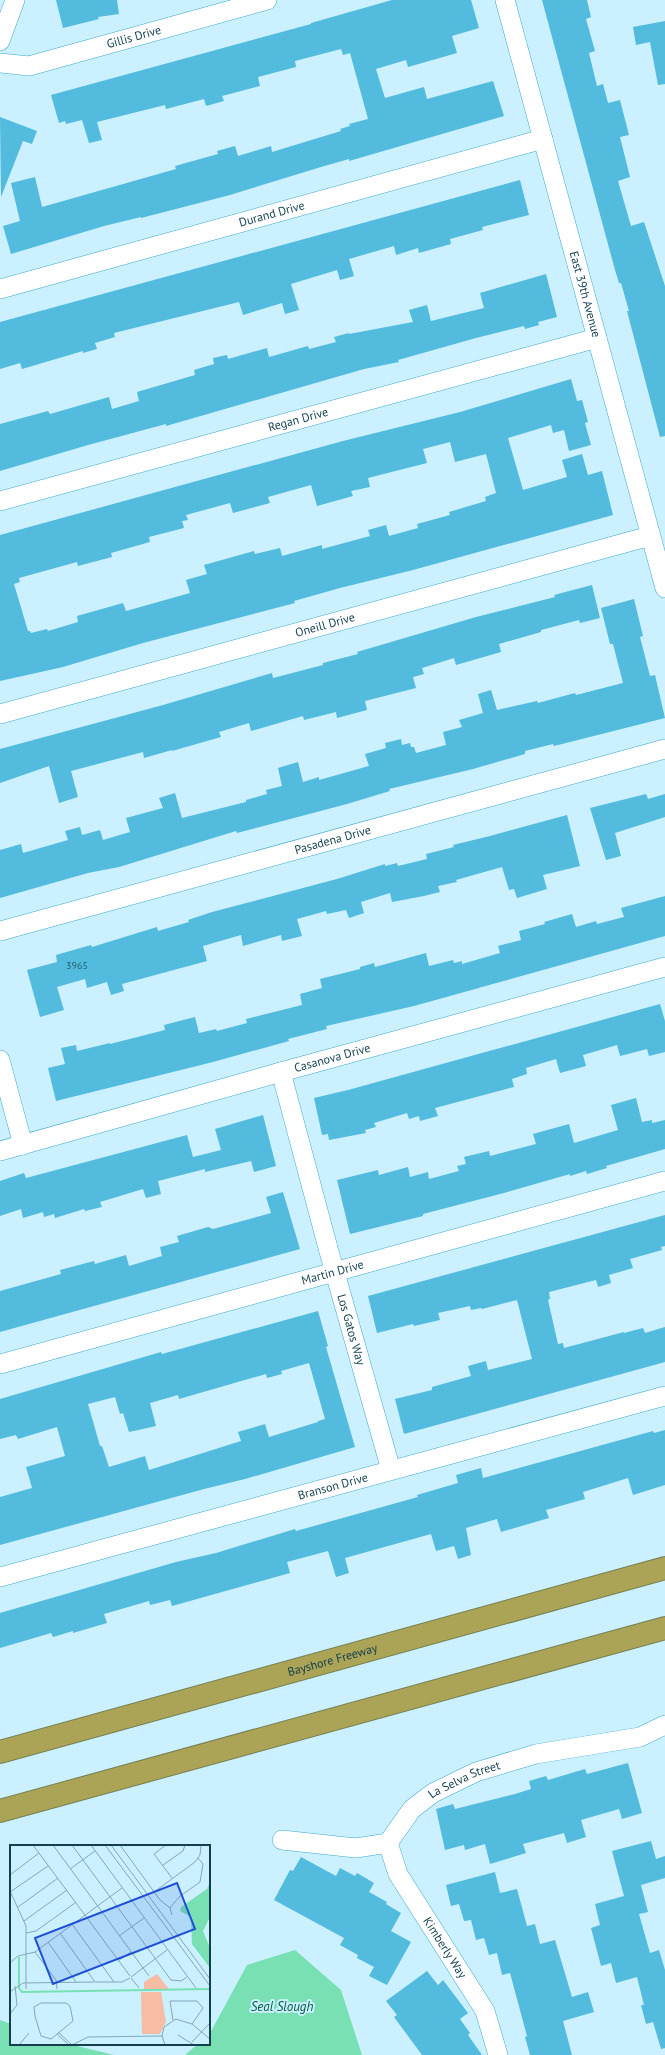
<svg xmlns="http://www.w3.org/2000/svg" width="665" height="2055" viewBox="0 0 665 2055" font-family="'PT Sans',sans-serif">
<style>
.water{fill:#78e0b2}
.building{fill:#52bbde;fill-rule:evenodd}
.lines{fill:none;stroke-linecap:round;stroke-linejoin:round}
.minor-casing{stroke:#3da9cc;stroke-width:20}
.highway-casing{stroke:#758053;stroke-width:24}
.minor{stroke:#fff;stroke-width:19}
.highway{stroke:#aba355;stroke-width:22}
.labels{text-anchor:middle;stroke-width:4;stroke-linejoin:round;paint-order:stroke}
.number-label{font-size:10px;fill:#225e72}
.street-label{font-size:12px;fill:#123f4e;stroke:#cbf0ff}
.water-label{font-size:13px;font-style:italic;fill:#035c3f;stroke:#cbf0ff}
.inset-river{fill:none;stroke:#78e0b2;stroke-width:2}
.inset-road{fill:none;stroke:#81a9b8;stroke-width:1}
.view{fill:#1d4ed8;fill-opacity:0.15;stroke:#1d4ed8;stroke-width:2}
.inset-edge{fill:none;stroke:#123f4e;stroke-width:2}
</style>
<rect width="100%" height="100%" fill="#cbf0ff"/>
<path class="water" d="M295 1950 341 1990 362 2055H185L198 2044H209V2035L247 1965Z
M0 2020 11 2024V2044H69L114 2055H0Z"/>
<path class="building" d="M56 0H117L119 14 98 17 99 19 63 28Z
M392 0H471L479 28 452 36 457 53 408 67 406 60 376 69 385 98 424 87 427 99 493 81 504 116 349 161V159L321 167 230 195 141 218V217L104 226 11 254 3 226 20 221 11 183 35 177 42 207 176 169 175 166 218 154 217 151 235 146 238 156 271 146 272 152 341 131 340 129 350 126 349 124 368 119 350 53 343 55 341 49 295 61 296 67 258 77 260 86 222 96 224 101 206 106 204 99 166 109 165 105 97 122 102 140 89 143 82 120 66 124 65 121 59 123 51 95 311 24V23Z
M542 0H587L591 17 586 19 595 51 589 53 597 86 603 84 608 103 620 100 629 135 620 137 630 177 618 181 631 226 644 222 665 286V436L660 437 627 311H629L621 283H619L615 270Z
M665 21V84L658 85 650 42 636 45 633 27Z
M0 117 37 131 32 144 23 141 1 197Z
M520 180 529 215 482 227 483 230 450 239 451 244 419 253 418 248 396 255 394 246 349 259 354 276 340 280 337 270 291 284 299 310 285 314 282 303 243 315 239 302 114 333 115 337 95 343 97 349 83 353V351L22 369 20 363 0 369V322Z
M546 274 557 317 538 322 539 325 525 329 524 326 476 338 398 360 399 362 364 369 166 426V424L88 445 0 471V424L48 411 50 414 109 397 112 409 139 401 137 392 195 375 194 370 214 364 213 358 227 355 228 359 267 348 269 357 308 346 309 349 336 342 334 337 349 333V334L413 322 409 310 427 305 431 321 484 308 480 293Z
M571 379 577 401 582 400 588 422 585 423 591 445 569 451 564 430 553 433 551 425 508 438 523 490 567 477 562 460 582 454 588 475 602 471 613 515 413 570 340 588 294 601 295 603 143 643 63 667 0 681V535L343 441 460 412ZM450 442 455 462 486 454 496 493 485 497 486 501 449 512 450 515 417 524 418 528 389 536 386 525 368 530 370 536 322 549V545L282 556 280 548 255 554 254 551 204 565 207 574 186 580 190 593 126 611 123 603 77 616 78 622 48 631 47 629 31 633 30 631H28L14 584 20 582 19 578 77 562 78 566 112 557 111 553 150 542 149 537 184 528 182 521 188 520 186 515 230 503 233 513 270 503 268 497 311 485 317 506 353 496 351 491 370 487 368 478 427 463 423 449Z
M592 585 600 618 580 623 579 620 541 630V632L499 644 501 652 456 665 454 658 422 668 424 674 413 677 416 688 365 701 367 710 337 718 336 712 304 720 303 716 251 731 249 723 219 732 221 737 172 751V750L144 758 143 752 71 771 78 797 59 803 49 766 0 783V749L163 705 272 673 273 678 323 665V663L358 654 357 652 476 617 555 597 554 595Z
M634 599 643 636 640 637 650 676 655 675 665 718 554 746 553 744 525 751V754L473 769 389 789 390 791 347 804 237 833 236 831 119 867 88 873 0 898V850L21 844 23 853 68 840 65 831 80 827 82 835 100 830 103 840 130 832 126 818 163 808 159 798 175 793 182 818 246 802V800L267 794 266 790 282 786 278 768 298 762 303 782 319 777V780L369 766 365 754 386 748 385 743 401 739 402 745 410 743 411 747H414L416 753 446 745 443 732 462 727 459 720 483 713 478 694 491 690 497 710 537 701 538 703 575 693 576 695 623 683 613 644H610L601 608Z
M646 794 648 799 665 794V817L615 833 621 856 606 860 590 808Z
M567 815 580 866 543 875 547 889 517 898 514 889 509 890 502 867 456 880 457 882 438 886 440 892 424 896 392 902 390 893 361 902 364 913 349 918 346 910 327 914 326 911 297 919 302 936 282 941 281 935 243 946 241 935 203 946 207 961 122 984 124 991 111 995 107 982 87 988 85 979 57 987 64 1010 40 1017 27 970 57 962 56 955 91 945 92 947 157 927 158 931 189 922 188 920 212 912 337 879 385 864V866L397 863 398 866 427 859 426 854 454 847 453 845 490 836Z
M665 896V936L414 1006 326 1026 327 1029 288 1039 289 1041 213 1062 56 1101 48 1068 65 1064 61 1048 76 1045 77 1051 110 1043V1044L165 1030 164 1025 195 1017 199 1033 216 1029 217 1031 247 1023 246 1019 302 1005 300 994 322 988 320 979 360 969V967L374 963 375 967 426 953 429 966 453 960 454 963 462 961V964L500 953 498 946 521 940 519 931 545 924 544 922 572 914 576 927 596 921 597 924 624 917 621 908Z
M660 1004 665 1021V1052L649 1056 647 1049 620 1056 617 1045 583 1055 586 1066 560 1073 556 1059 526 1068 527 1074 512 1079 514 1087 435 1108 438 1116 420 1121 419 1116 409 1119 407 1113 374 1123 376 1127 365 1130 366 1133 329 1140 328 1134 322 1135 314 1098 348 1090Z
M636 1098 642 1122 652 1120V1123L665 1120V1149L606 1166 607 1168 587 1174 586 1171 570 1176V1174L500 1194 423 1214V1216L350 1234 337 1180 378 1170 379 1175 408 1167 410 1177 428 1172 429 1179 459 1171 457 1166 466 1164 464 1157 489 1151 490 1156 536 1144 533 1134 569 1124 574 1143 618 1130 611 1105Z
M263 1115 276 1166 254 1172 251 1161 205 1172V1169L158 1181 161 1194 146 1198 143 1189 100 1202 102 1207 85 1211 84 1209 55 1218 54 1214 44 1217 43 1212 23 1218 21 1209 0 1216V1181L24 1173 26 1178 187 1135 193 1157 221 1150 215 1129Z
M283 1192 300 1249 0 1332V1291L61 1274 60 1270 94 1261 95 1264 126 1255 129 1266 162 1256 160 1247 179 1242 177 1236 208 1227 213 1229 271 1213 266 1197Z
M665 1215V1246L661 1247 662 1250 630 1259 633 1268 609 1275 611 1283 598 1287 596 1280 549 1292 550 1299 548 1300 558 1344 563 1343 564 1348 624 1332V1333L643 1328 645 1333 665 1327V1362L404 1434 395 1399 432 1390V1387L471 1376 468 1366 486 1361 488 1370 532 1359 517 1300 482 1309 481 1308 471 1310 470 1306 438 1313 440 1320 414 1326 413 1324 377 1333 368 1296Z
M318 1311 328 1346 326 1347 355 1447 245 1479 204 1489 0 1545V1497L32 1488 26 1467 65 1456 57 1427 18 1439 16 1435 0 1439V1399L161 1352 162 1354ZM309 1363 325 1419 318 1421V1422L269 1437 265 1424 238 1432 241 1441 149 1470 145 1456 109 1467 102 1446H100L88 1404 115 1397 120 1414 123 1413 129 1432 143 1429 156 1426 150 1403 178 1395 179 1399 266 1374 267 1378 282 1374 281 1371Z
M665 1430V1485L633 1495 628 1478 583 1492 585 1499 546 1510 549 1518 501 1532 497 1519 466 1528 471 1555 458 1559 454 1546 436 1551 431 1534 345 1558 349 1573 336 1577 328 1551 287 1562 290 1573 258 1582 172 1606 170 1600 150 1605 149 1601 104 1614 107 1623 73 1633V1631L53 1637 51 1633 0 1648V1613L176 1562 216 1553 295 1529 296 1531 418 1497 417 1495 458 1483 456 1475 481 1468 483 1478 653 1431 654 1433Z
M628 1763 642 1813 622 1819 619 1809 581 1820 586 1837 567 1843 564 1833 523 1844 526 1853 490 1864 485 1844 465 1850 464 1845 445 1850 436 1809 453 1804 455 1809 515 1794 531 1789 529 1781 546 1776 548 1780 585 1769 587 1774Z
M651 1841 656 1859 665 1856V1878L641 1885 648 1912 639 1914 650 1953 659 1950 665 1970V2048L661 2049 653 2022 646 2024 641 2005H644L637 1977 616 1983 611 1963 601 1966 591 1928 600 1925 595 1904 624 1896 612 1851Z
M301 1857 336 1876 340 1868 355 1876 357 1873 374 1883 369 1892 387 1902 386 1904 401 1913 391 1931 411 1942 387 1985 369 1976 374 1967 357 1958 358 1955 340 1945 344 1938 274 1900 290 1870 293 1871Z
M495 1872 500 1893 517 1889 527 1926 535 1924 540 1944 555 1940 572 1997 588 1992 594 2012 563 2021 572 2055H530L525 2037 527 2036 510 1973 502 1975 497 1953 489 1955 484 1938 476 1940 471 1920 464 1921 459 1904 451 1906 446 1885Z
M427 1971 438 1985 443 1980 468 2013 460 2019 470 2033 468 2035 482 2055H422L394 2017 397 2015 386 2001Z"/>
<g class="lines">
<defs>
<g id="minor">
<path id="s1" d="M505 0 665 588"/>
<path d="M0 41 15 0"/>
<path id="s2" d="M0 63 29 66 267 0"/>
<path id="s3" d="M0 289 543 139"/>
<path id="s4" d="M0 501 597 338"/>
<path id="s5" d="M0 714 650 536"/>
<path id="s6" d="M0 931 665 749"/>
<path d="M0 1060 23 1145"/>
<path id="s7" d="M281 1072 328 1248 391 1470"/>
<path id="s8" d="M0 1151 281 1072 665 967"/>
<path id="s9" d="M0 1364 665 1181"/>
<path id="s10" d="M0 1577 665 1396"/>
<path id="s11" d="M282 1840 356 1848 388 1843 412 1809 433 1793 476 1772 536 1754 640 1737 665 1725"/>
<path id="s12" d="M388 1843 398 1874 485 2011 498 2055"/>
</g>
<g id="highway">
<path id="s13" d="M0 1752 665 1568"/>
<path d="M0 1811 665 1628"/>
</g>
</defs>
<use href="#minor" class="minor-casing"/>
<use href="#highway" class="highway-casing"/>
<use href="#minor" class="minor"/>
<use href="#highway" class="highway"/>
</g>
<g class="labels">
<g class="number-label">
<text x="77" y="969">3965</text>
</g>
<g class="street-label">
<text dy="4" stroke="none"><textPath href="#s2" startOffset="138">Gillis Drive</textPath></text>
<text dy="4" stroke="none"><textPath href="#s3" startOffset="282">Durand Drive</textPath></text>
<text dy="4" stroke="none"><textPath href="#s1" startOffset="305">East 39th Avenue</textPath></text>
<text dy="4" stroke="none"><textPath href="#s4" startOffset="309">Regan Drive</textPath></text>
<text dy="4" stroke="none"><textPath href="#s5" startOffset="337">Oneill Drive</textPath></text>
<text dy="4" stroke="none"><textPath href="#s6" startOffset="345">Pasadena Drive</textPath></text>
<text dy="4" stroke="none"><textPath href="#s8" startOffset="345">Casanova Drive</textPath></text>
<text dy="4" stroke="none"><textPath href="#s9" startOffset="345">Martin Drive</textPath></text>
<text dy="4" stroke="none"><textPath href="#s7" startOffset="267">Los Gatos Way</textPath></text>
<text dy="4" stroke="none"><textPath href="#s10" startOffset="345">Branson Drive</textPath></text>
<text dy="4" stroke="none"><textPath href="#s13" startOffset="345">Bayshore Freeway</textPath></text>
<text dy="4" stroke="none"><textPath href="#s11" startOffset="209">La Selva Street</textPath></text>
<text dy="4" stroke="none"><textPath href="#s12" startOffset="120">Kimberly Way</textPath></text>
</g>
<g class="water-label">
<text x="282" y="2011">Seal Slough</text>
</g>
</g>
<g transform="translate(10 1845)">
<rect width="200" height="200" fill="#cbf0ff"/>
<path d="M147 129 159 144H134V137ZM131 147H151L156 177 150 189H132Z" fill="#f6bca4"/>
<path d="M200 37V72L193 86 200 103V123L182 99 181 72 170 66 171 62 197 44Z" fill="#78e0b2"/>
<path class="inset-river" d="M9 112V143L12 147 200 144"/>
<path class="inset-road" d="M23 0 120 131M43 0 139 131M62 0 161 135 171 136 177 132M81 0 186 143M95 0 200 141M101 0 200 134M110 0 150 55 160 63 162 70M156 0 144 9 162 33M153 20 173 6 175 0M60 24 85 6M0 30 29 8M0 46 16 81V144M0 47 38 21M144 47 185 17 190 10 191 0M8 62 48 33M160 63 169 52 190 37 193 19 188 13M14 76 57 45M62 79 104 137M16 88 26 86 65 58M50 88 85 137M109 91 134 73M38 97 66 137M25 107 46 135 47 144M108 116 121 107M0 118 8 111 25 107 112 43M121 132 157 105M121 133 129 143M85 137H112L120 133M0 147 13 138 84 137M31 158H56L60 161 63 176 41 194 31 191 25 171 24 162ZM0 169 7 160 5 141M163 175 160 156H187L193 163 182 179M48 187 62 200M47 189 59 200M168 190 184 200M182 197 200 178M9 200 19 188M62 200 78 192 152 191M155 200 152 191 154 182 166 174 182 179 200 194"/>
<path class="view" d="M167 38 185 84 43 139 25 93Z"/>
<rect width="200" height="200" class="inset-edge"/>
</g>
</svg>
